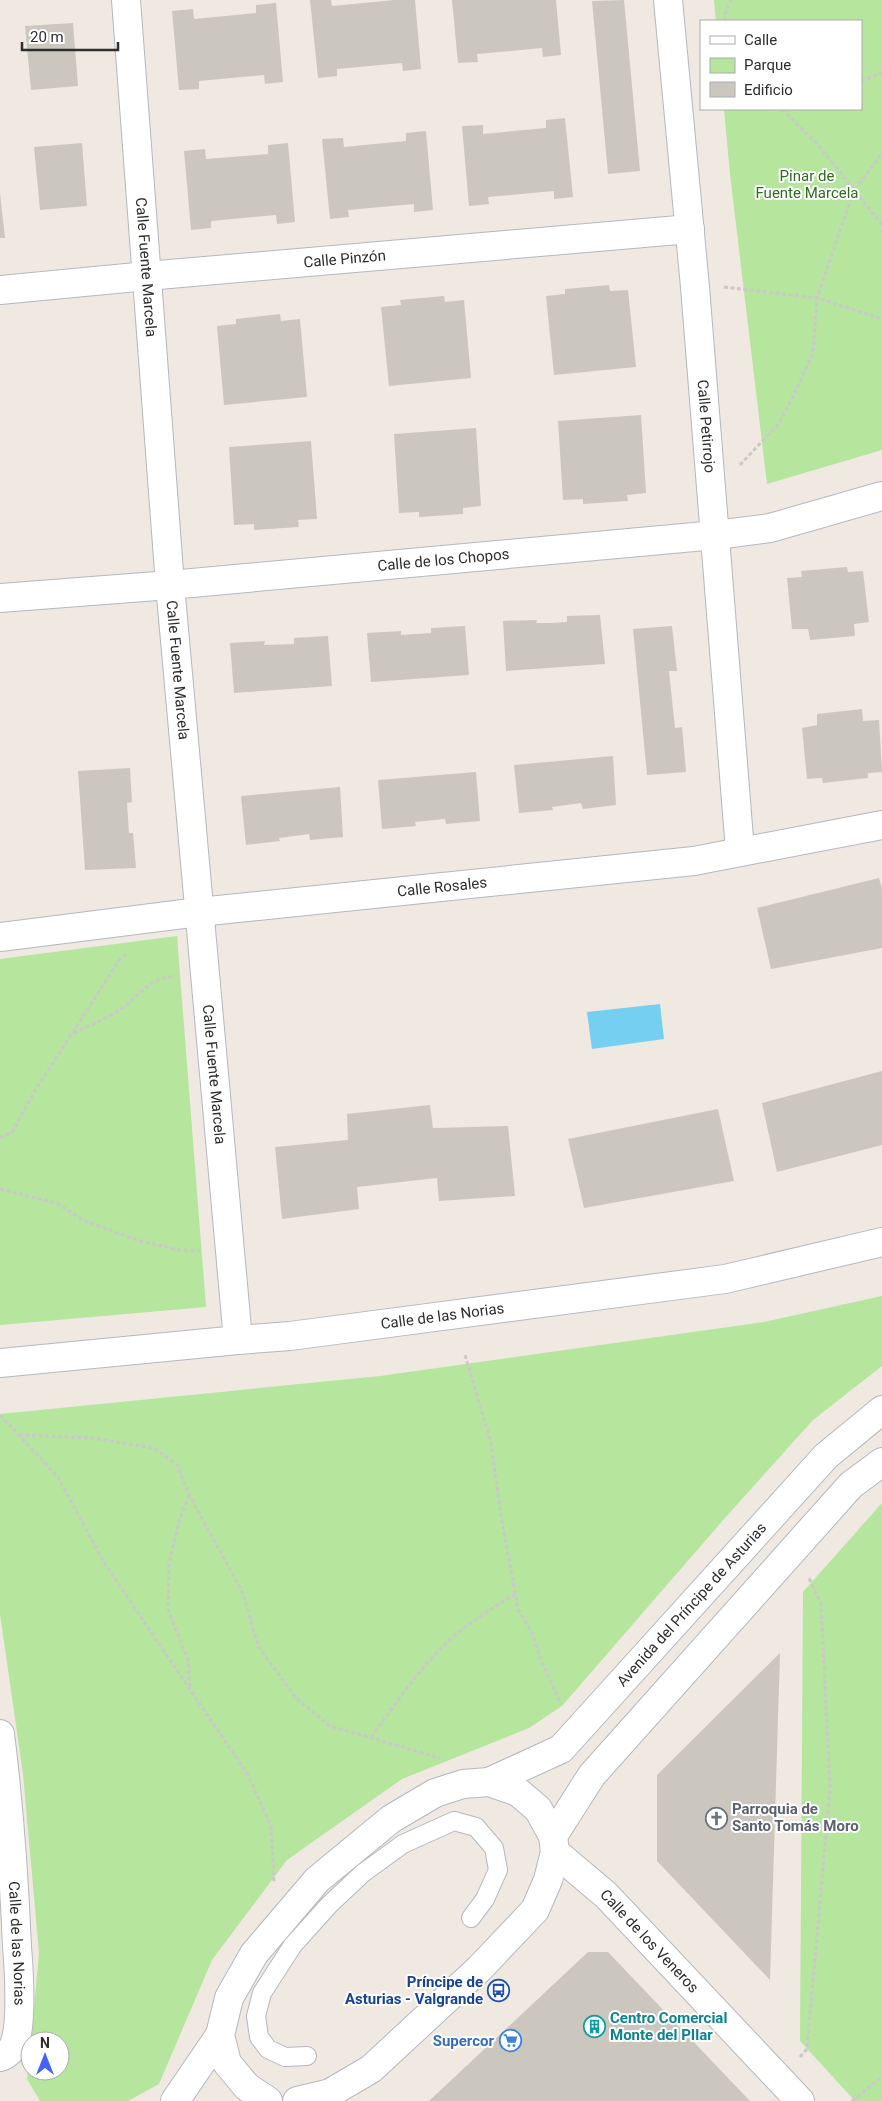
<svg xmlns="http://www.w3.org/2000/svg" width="882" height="2101" viewBox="0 0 882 2101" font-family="Roboto,sans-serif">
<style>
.green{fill:#b6e59e}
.water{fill:#75cff0}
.building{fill:#cbc7bf}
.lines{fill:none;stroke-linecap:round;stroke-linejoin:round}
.service-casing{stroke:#b4b7c1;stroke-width:20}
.minor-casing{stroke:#b4b7c1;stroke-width:30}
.path{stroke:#c9c9c9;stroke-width:3;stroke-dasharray:4 2.5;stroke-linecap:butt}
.service{stroke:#fff;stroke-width:18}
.minor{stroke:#fff;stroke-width:28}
.labels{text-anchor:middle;stroke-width:4;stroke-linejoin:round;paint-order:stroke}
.park-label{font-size:15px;fill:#2c6e1b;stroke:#fff}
.street-label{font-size:15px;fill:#2e2e2e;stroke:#fff}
.worship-label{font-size:15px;font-weight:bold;fill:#5b616d;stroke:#fff;text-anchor:start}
.transit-label{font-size:15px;font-weight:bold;fill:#164399;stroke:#fff;text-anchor:end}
.culture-label{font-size:15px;font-weight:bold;fill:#0d838f;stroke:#fff;text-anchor:start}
.shop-label{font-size:15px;font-weight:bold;fill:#366cbe;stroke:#fff;text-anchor:end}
</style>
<rect width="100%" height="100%" fill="#efe9e1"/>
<path class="green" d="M714 0H882V450L767 484 730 174 724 109H861V21H716Z
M177 936 206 1307 0 1325V959Z
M882 1296V1366L813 1420 725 1518 562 1706 529 1728 402 1779 287 1860 212 1960 159 2084 128 2101H40L27 2079 30 2046V2071H60V2041H31L39 1953 23 1774 0 1614V1414L380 1376 764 1322Z
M882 1503V2101H855L800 2041 803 1592Z"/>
<path class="water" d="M660 1004 664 1039 592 1049 587 1012Z"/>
<path class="building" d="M310 0H331L332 6 394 0H415L421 69 403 71 402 63 337 69V76L318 78Z
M452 0H556L561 55 543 57 542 48 477 54 478 62 458 63Z
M624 0 640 171 608 174 592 1Z
M276 3 283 82 265 84 264 75 199 81V89L179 90 172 11 193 9 194 19 256 13V5Z
M73 23 78 86 31 90 25 26Z
M565 118 573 197 554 199V191L488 197 489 204 469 206 462 126 483 125V134L546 128V120Z
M426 131 433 210 414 212V204L348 210 349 217 330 219 322 139 343 138 344 147 406 141V133Z
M82 143 87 206 40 210 34 147Z
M288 143 295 222 277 224 276 215 211 221V228L191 230 184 151 205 149 206 159 268 154V145Z
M0 193 5 238H0Z
M609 285 610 291 628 290 636 367 554 375 546 296 565 294V289Z
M444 296 445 302 464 300 471 378 389 386 381 307 401 305 400 300Z
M280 314 281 321 300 319 307 397 224 405 217 326 236 324V319Z
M641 415 646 493 627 495 628 501 583 504V499L563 500 558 421Z
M476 428 481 506 463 508V514L419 517V512L399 513 394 434Z
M311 441 317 519 298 520 299 527 254 530V524L234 525 229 447Z
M847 567 848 572 863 571 869 622 854 624 855 636 810 640 808 629H792L787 578 802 577 801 571Z
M600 615 605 664 506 671 503 621 537 620 536 623H552L567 622V616Z
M465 626 469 675 371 682 367 633 401 631V635L431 633V628Z
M672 626 677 671H669L675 728 682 727 686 772 647 775 633 629Z
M328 636 332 686 234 693 230 643 265 641 264 645 294 644V638Z
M862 709 863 721 879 720 882 772 868 773V778L823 783 822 778 807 779 802 728 817 725V714Z
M613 756 616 805 583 809 581 803 552 807 553 810 519 813 514 765Z
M130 768 132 802 127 803 129 833H133L136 868 85 870 78 771Z
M476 772 480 821 446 824 445 819 415 822 416 826 382 829 378 780Z
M340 787 343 837 310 840 309 834 279 838 280 841 246 845 241 796Z
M879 878 882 889V948L771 969 757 908Z
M882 1071V1145L777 1172 762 1103Z
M430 1105 433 1128 508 1126 515 1196 439 1201 437 1178 357 1187 359 1209 282 1219 275 1147 348 1140 347 1114Z
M718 1109 734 1181 584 1208 568 1139Z
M780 1653 770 1980 657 1861V1775Z
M588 1952H608L750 2101H429Z"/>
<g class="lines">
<defs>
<path id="service" d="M307 2056 285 2057 268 2049 259 2037 256 2016 262 1993 293 1945 329 1905 363 1873 403 1844 454 1821 476 1827 494 1848 498 1870 485 1899 471 1918"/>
<g id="minor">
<path id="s1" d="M126 0 170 585 238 1340"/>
<path id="s2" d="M668 0 695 287 740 851"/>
<path id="s3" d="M0 290 147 276 690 229"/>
<path id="s4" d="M0 598 170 585 716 535 770 528 882 496"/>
<path id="s5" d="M0 937 199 912 694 861 882 825"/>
<path id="s6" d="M0 1363 238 1340 290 1336 725 1279 882 1242"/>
<path id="s7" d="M0 1734C9 1805 14 1875 17 1947 19 1970 22 2021 15 2042 13 2049 7 2055 0 2057"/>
<path id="s8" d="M489 1782 561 1749 826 1456 882 1410"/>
<path d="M553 1836 592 1775 851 1485 882 1462"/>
<path id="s9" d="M555 1852 606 1895 800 2101"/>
<path d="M175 2101 220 2035"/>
<path d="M268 2101 247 2087 227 2063 220 2035 229 1998 254 1954 317 1880 391 1819 435 1793 463 1784 489 1782 518 1792 538 1809 553 1836 555 1852 548 1880 535 1910 480 1968 371 2069 330 2093 297 2101"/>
</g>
</defs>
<use href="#service" class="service-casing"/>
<use href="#minor" class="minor-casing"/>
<path class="path" d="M725 21V14L731 0
M861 81 882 73
M782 109 819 146 882 225
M724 287 817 298 882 319
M740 465 779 423 794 395 813 353 817 298 854 190 882 154
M74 1033C88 1026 103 1020 116 1012 139 998 146 979 175 976
M0 1138 12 1132 36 1089 120 959 128 953
M0 1189 56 1203 85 1221 140 1241 180 1250 200 1251
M465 1355 490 1439 502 1521 518 1609 532 1633 541 1660 561 1704
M0 1415 58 1477 103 1561 248 1775 271 1826 274 1882
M19 1435 92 1438 154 1448 177 1465 189 1495 242 1591 259 1647 296 1698 330 1726 440 1758
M189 1495 179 1521 169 1564 168 1609 188 1660 190 1689
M371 1737C396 1704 420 1666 452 1638 472 1621 493 1607 515 1594
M800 2057 807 2049 830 1788 821 1604 809 1578
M852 2101 882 2077"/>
<use href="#service" class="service"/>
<use href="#minor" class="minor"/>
</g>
<defs>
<symbol id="church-ring" viewBox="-11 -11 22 22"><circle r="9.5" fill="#fff" stroke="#6b7280" stroke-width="1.5"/><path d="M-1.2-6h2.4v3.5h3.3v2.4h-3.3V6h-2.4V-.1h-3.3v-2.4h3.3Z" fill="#6b7280"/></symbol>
<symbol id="bus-ring" viewBox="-11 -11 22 22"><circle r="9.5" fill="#fff" stroke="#1a4fb4" stroke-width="1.5"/><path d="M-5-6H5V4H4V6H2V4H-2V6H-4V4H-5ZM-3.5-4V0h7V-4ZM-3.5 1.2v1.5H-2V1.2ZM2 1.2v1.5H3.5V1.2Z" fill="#1a4fb4"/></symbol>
<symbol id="building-ring" viewBox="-11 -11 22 22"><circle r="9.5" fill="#fff" stroke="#0f9aa8" stroke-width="1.5"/><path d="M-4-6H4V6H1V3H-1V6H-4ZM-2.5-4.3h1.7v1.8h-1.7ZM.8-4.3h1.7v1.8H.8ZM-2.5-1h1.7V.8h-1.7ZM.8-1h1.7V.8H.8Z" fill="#0f9aa8"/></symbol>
<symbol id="supermarket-ring" viewBox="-11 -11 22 22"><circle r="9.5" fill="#fff" stroke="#3f7fe0" stroke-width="1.5"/><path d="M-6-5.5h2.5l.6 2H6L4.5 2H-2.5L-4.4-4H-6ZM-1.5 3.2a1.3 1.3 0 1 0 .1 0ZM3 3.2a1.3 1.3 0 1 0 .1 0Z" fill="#3f7fe0"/></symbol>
</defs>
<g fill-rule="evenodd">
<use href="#church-ring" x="704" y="1806" width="25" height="25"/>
<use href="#bus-ring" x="486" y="1978" width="25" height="25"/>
<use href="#building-ring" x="582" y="2014" width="25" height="25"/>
<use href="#supermarket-ring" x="498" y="2028" width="25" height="25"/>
</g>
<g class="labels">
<g class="park-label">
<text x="807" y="181">Pinar de<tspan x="807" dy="17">Fuente Marcela</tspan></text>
</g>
<g class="street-label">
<text dy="5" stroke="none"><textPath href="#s3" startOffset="346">Calle Pinzón</textPath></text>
<text dy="5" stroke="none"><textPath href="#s1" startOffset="268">Calle Fuente Marcela</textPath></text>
<text dy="5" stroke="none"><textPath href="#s2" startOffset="428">Calle Petirrojo</textPath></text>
<text dy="5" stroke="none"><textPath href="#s4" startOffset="445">Calle de los Chopos</textPath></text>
<text dy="5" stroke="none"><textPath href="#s1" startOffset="672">Calle Fuente Marcela</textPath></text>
<text dy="5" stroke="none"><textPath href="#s5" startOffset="445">Calle Rosales</textPath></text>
<text dy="5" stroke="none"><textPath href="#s1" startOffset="1078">Calle Fuente Marcela</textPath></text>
<text dy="5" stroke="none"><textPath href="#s6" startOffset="445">Calle de las Norias</textPath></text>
<text dy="5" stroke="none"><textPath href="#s8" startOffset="274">Avenida del Príncipe de Asturias</textPath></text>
<text dy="5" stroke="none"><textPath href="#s9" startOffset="130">Calle de los Veneros</textPath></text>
<text dy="5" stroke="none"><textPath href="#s7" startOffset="210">Calle de las Norias</textPath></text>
</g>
<g class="worship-label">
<text x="732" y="1814">Parroquia de<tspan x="732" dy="17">Santo Tomás Moro</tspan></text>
</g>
<g class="transit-label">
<text x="483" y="1987">Príncipe de<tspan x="483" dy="17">Asturias - Valgrande</tspan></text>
</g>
<g class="culture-label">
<text x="610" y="2023">Centro Comercial<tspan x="610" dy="17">Monte del PIlar</tspan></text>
</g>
<g class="shop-label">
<text x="494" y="2046">Supercor</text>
</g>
</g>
<rect x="700" y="20" width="162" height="90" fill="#ffffff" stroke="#ababab"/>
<rect x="710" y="36" width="25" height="8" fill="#ffffff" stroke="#ababab"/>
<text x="744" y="45" font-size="15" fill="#2e2e2e">Calle</text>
<rect x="710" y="58" width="25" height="15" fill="#b6e59e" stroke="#ababab"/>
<text x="744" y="70" font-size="15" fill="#2e2e2e">Parque</text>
<rect x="710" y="82" width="25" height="15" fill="#cbc7bf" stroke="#ababab"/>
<text x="744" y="95" font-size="15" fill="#2e2e2e">Edificio</text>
<g transform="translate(45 2056)"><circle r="24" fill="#ffffff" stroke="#ababab"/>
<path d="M0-4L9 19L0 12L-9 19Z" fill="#4264fb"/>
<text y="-8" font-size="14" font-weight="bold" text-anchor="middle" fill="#2e2e2e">N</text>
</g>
<path d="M22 42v8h96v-8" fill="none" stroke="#2e2e2e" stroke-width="2.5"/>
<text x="30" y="42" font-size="15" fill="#2e2e2e" stroke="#ffffff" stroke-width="4" paint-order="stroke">20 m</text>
</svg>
